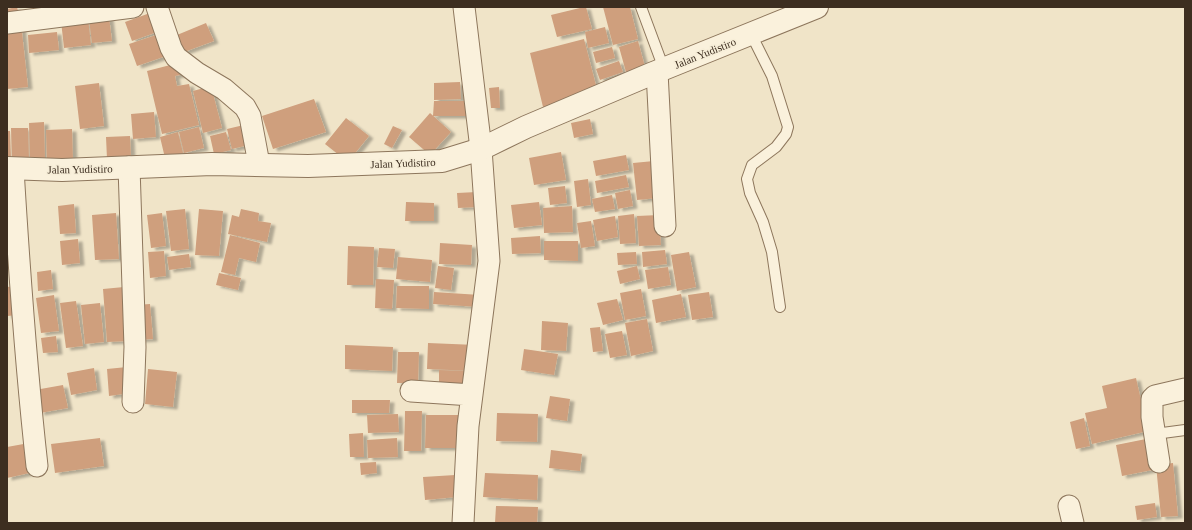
<svg xmlns="http://www.w3.org/2000/svg" width="1192" height="530" viewBox="0 0 1192 530" font-family="Georgia,serif">
<style>
.building{fill:#cf9f7d;filter:url(#shadow)}
.lines{fill:none;stroke-linecap:round;stroke-linejoin:round}
.service-casing{stroke:#8d765c;stroke-width:12}
.minor-casing{stroke:#8d765c;stroke-width:23}
.tertiary-casing{stroke:#8d765c;stroke-width:24}
.service{stroke:#faf1dc;stroke-width:10}
.minor{stroke:#faf1dc;stroke-width:21}
.tertiary{stroke:#faf1dc;stroke-width:22}
.labels{text-anchor:middle;stroke-width:3.5;stroke-linejoin:round;paint-order:stroke}
.street-label{font-size:11px;fill:#3d2e20;stroke:#f7eed8}
</style>
<defs>
<filter id="shadow"><feDropShadow dx="4.5" dy="2.5" stdDeviation="1" flood-color="#0004"/></filter>
</defs>
<rect width="100%" height="100%" fill="#f0e4c8"/>
<path class="building" d="M17 7 19 15 7 17V9Z
M584 7H586L592 29 557 37 551 15Z
M603 7H630L638 39 613 45Z
M150 13 157 32 132 41 125 22Z
M109 17 112 41 92 43 89 19Z
M88 18 91 45 64 48 61 21Z
M21 23 28 87 7 89V25Z
M206 23 214 41 184 52 177 35Z
M605 27 609 43 588 48 585 32Z
M57 32 59 50 29 53 28 35Z
M162 33 169 55 137 66 129 44Z
M584 39 598 93 543 107 530 53Z
M638 41 645 67 626 72 619 47Z
M612 47 615 58 596 63 593 52Z
M619 61 623 72 600 80 596 69Z
M182 62 184 74 175 76 177 86 189 84 199 125 162 134 147 71Z
M460 82 461 99 434 100V83Z
M99 83 104 126 80 129 75 86Z
M211 86 222 128 203 133 193 91Z
M499 87 500 108H491L489 88Z
M314 99 326 132 273 149 262 116Z
M434 101H469V116H433Z
M154 112 156 137 133 139 131 114Z
M430 113 451 132 430 155 409 137Z
M346 118 369 136 348 162 325 144Z
M590 119 593 134 574 138 571 123Z
M44 122 45 159 30 160 29 123Z
M248 124 253 144 232 149 227 129Z
M393 126 402 130 392 148 384 144Z
M199 127 204 148 184 153 179 132Z
M11 128H28L29 160H12Z
M72 129 73 160 47 161 46 130Z
M7 131H10L11 159 7 160Z
M178 132 183 153 165 158 160 137Z
M226 132 231 150 214 154 210 136Z
M130 136 131 157 107 159 106 137Z
M561 152 566 180 534 185 529 158Z
M626 155 629 170 596 176 593 161Z
M654 161 658 198 637 200 633 163Z
M626 175 629 187 597 193 595 181Z
M588 179 591 205 577 207 574 181Z
M565 186 567 203 550 205 548 188Z
M630 190 633 206 618 209 615 193Z
M477 192V207L458 208 457 193Z
M612 195 615 209 595 212 592 199Z
M406 202 434 203V221H405Z
M539 202 542 225 514 228 511 205Z
M74 204 76 233 60 234 58 206Z
M572 206 573 232 544 233 543 208Z
M185 209 189 249 171 251 166 211Z
M199 209 223 211 219 256 195 255Z
M241 209 259 213 258 221 271 223 267 242 228 234 232 215 239 217Z
M116 213 119 259 95 260 92 215Z
M162 213 166 246 151 248 147 215Z
M634 214 636 243 620 244 618 216Z
M659 215 661 245 639 246 637 216Z
M615 216 618 237 597 241 593 220Z
M591 221 595 246 581 248 577 223Z
M230 235 260 243 256 262 239 258 235 275 221 272Z
M540 236 541 253 512 254 511 238Z
M78 239 80 263 62 265 60 241Z
M544 241H578V261L544 260Z
M440 243 472 245 471 265 439 264Z
M348 246 374 247 373 285H347Z
M379 248 395 249 393 268 377 267Z
M665 250 667 264 643 267 642 252Z
M164 251 166 276 150 278 148 252Z
M636 252 637 264 618 265 617 253Z
M689 252 696 287 677 291 671 255Z
M189 254 191 267 169 270 167 257Z
M398 257 432 260 430 282 396 279Z
M438 266 454 268 451 290 435 288Z
M637 266 640 279 620 284 617 271Z
M668 267 671 285 648 289 645 270Z
M51 270 53 289 38 291 37 272Z
M219 273 241 278 238 290 216 285Z
M376 279 394 280 392 309 375 308Z
M16 286 19 315 7 316V287Z
M397 286H429V309L396 308Z
M124 287 128 341 107 342 103 289Z
M641 289 646 316 625 320 620 293Z
M434 292 480 295V307L433 304Z
M709 292 713 317 692 320 688 295Z
M681 294 686 317 656 323 652 300Z
M54 295 59 331 41 333 36 298Z
M617 299 623 320 603 325 597 303Z
M76 301 83 346 66 348 60 303Z
M100 303 104 342 85 344 81 305Z
M150 304 153 339 138 340 136 305Z
M647 319 653 351 631 356 625 323Z
M542 321 568 323 566 351 541 350Z
M600 327 603 351 593 352 590 328Z
M622 331 627 355 610 358 605 334Z
M56 336 58 352 43 353 41 338Z
M428 343 476 345 475 371 427 369Z
M345 345 393 347 392 371 345 369Z
M524 349 558 354 554 375 521 370Z
M398 352H419L418 383H397Z
M127 367 130 393 109 396 107 369Z
M94 368 97 390 71 395 67 373Z
M148 369 177 372 173 407 145 404Z
M439 370 466 371V392L439 390Z
M1136 378 1148 431 1092 444 1085 413 1107 408 1102 386Z
M63 385 68 408 40 413 35 390Z
M550 396 570 399 567 421 546 418Z
M352 400H390L389 413H352Z
M405 411H422L421 451H404Z
M497 413 538 414 537 442 496 441Z
M398 414 399 432 368 433 367 415Z
M426 415H459V448H425Z
M1084 418 1090 446 1076 449 1070 422Z
M363 433 364 457H350L349 434Z
M100 438 104 466 55 473 51 444Z
M397 438 398 457 368 458 367 440Z
M1146 439 1152 470 1122 476 1116 445Z
M29 443 34 472 7 478V447Z
M551 450 582 454 580 471 549 468Z
M376 462 377 473 361 475 360 463Z
M1173 463 1178 516 1161 517 1156 465Z
M485 473 538 475 537 500 483 497Z
M455 475 457 497 425 500 423 477Z
M1155 503 1157 517 1137 520 1135 506Z
M496 506 538 507 537 523H495Z"/>
<g class="lines">
<defs>
<path id="service" d="M641 7 664 69
M751 34 772 76 788 127 786 134 776 147 752 165 747 179 750 193 763 222 772 252 780 307
M1155 434 1185 430"/>
<path id="minor" d="M157 7 171 48 176 57 197 73 224 89 245 107 250 116 259 164
M7 23 133 7
M657 72 665 226
M129 167 135 347 133 402
M13 169C19 268 26 367 37 466
M411 391 472 395
M1159 462 1152 417V399L1155 396 1185 389
M1069 506 1073 523
M463 523 468 426 489 261 481 149 464 7"/>
<path id="tertiary" d="M7 168 62 170 212 164 308 166 442 161 481 149 526 127 651 74 817 7"/>
</defs>
<use href="#service" class="service-casing"/>
<use href="#minor" class="minor-casing"/>
<use href="#tertiary" class="tertiary-casing"/>
<use href="#service" class="service"/>
<use href="#minor" class="minor"/>
<use href="#tertiary" class="tertiary"/>
</g>
<g class="labels">
<g class="street-label">
<text transform="translate(705 53) rotate(-22)" y="4">Jalan Yudistiro</text>
<text transform="translate(403 163) rotate(-2)" y="4">Jalan Yudistiro</text>
<text transform="translate(80 169) rotate(-1)" y="4">Jalan Yudistiro</text>
</g>
</g>
<rect width="1192" height="530" fill="none" stroke="#3d2e20" stroke-width="16"/>
</svg>
